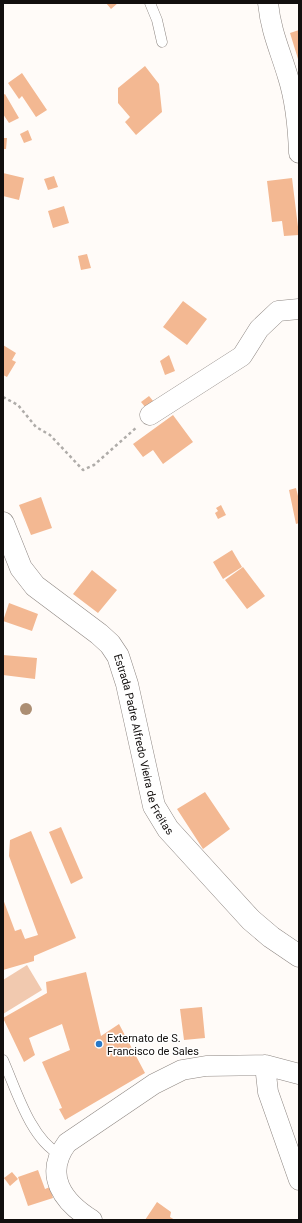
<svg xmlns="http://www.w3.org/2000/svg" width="302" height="1223" viewBox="0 0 302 1223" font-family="Roboto,sans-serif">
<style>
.green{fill:#f1c9af}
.building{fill:#f3b892}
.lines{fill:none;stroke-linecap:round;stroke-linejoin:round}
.lane-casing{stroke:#8e8783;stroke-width:11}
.street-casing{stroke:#8e8783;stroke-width:21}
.secondary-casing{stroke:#8e8783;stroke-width:23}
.path{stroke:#afaca9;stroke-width:2.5;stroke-dasharray:3 3;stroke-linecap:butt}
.lane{stroke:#fff;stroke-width:10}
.street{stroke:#fff;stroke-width:20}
.secondary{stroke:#fff;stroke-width:22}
.tree{fill:#ac8e73}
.poi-dot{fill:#2878c7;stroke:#fff;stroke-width:1.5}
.labels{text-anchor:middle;stroke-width:3;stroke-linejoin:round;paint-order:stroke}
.street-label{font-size:11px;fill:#120f0e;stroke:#fff}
.poi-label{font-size:11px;fill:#120f0e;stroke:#fff;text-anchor:start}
</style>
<rect width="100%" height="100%" fill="#fffbf8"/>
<path class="green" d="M27 965 42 990 3 1014V980Z"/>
<path class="building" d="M106 3H118L111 9Z
M299 30V59H298L290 33Z
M145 66 159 84 162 112 136 135 125 122 130 117 118 103V88Z
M22 73 47 110 36 117 22 96 19 99 8 83Z
M5 94 19 118 9 123 3 114V95Z
M28 130 32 140 24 143 20 134Z
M3 138H7L6 149H3Z
M3 173 24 178 19 200 3 196Z
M54 176 58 187 48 190 44 179Z
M292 178 299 235 284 236 282 221 272 222 267 181Z
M64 206 69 223 53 228 48 211Z
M87 254 91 268 81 270 78 256Z
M183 301 207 319 187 345 163 327Z
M3 345 16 353 12 360 16 362 7 377 3 375Z
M169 355 175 371 165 375 160 361Z
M149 396 154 402 146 408 141 402Z
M173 415 193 442 163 464 153 450 143 457 133 444Z
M296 488 299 500V523L296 524 289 490Z
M41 497 52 528 31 535 19 505Z
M221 505 226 515 218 519 215 513 218 511 216 508Z
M232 550 242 567 223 579 213 562Z
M243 567 265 596 247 609 225 580Z
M92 570 117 590 98 613 73 594Z
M9 603 38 614 32 631 3 621Z
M3 655 37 658 35 679 3 675Z
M205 792 230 829 203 849 177 809Z
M61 827 83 878 71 884 49 832Z
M31 831 76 938 34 956V961L3 970V899L15 931 21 929 25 939 38 935 9 856 10 840Z
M86 972 101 1036 119 1024 145 1073 65 1120 59 1109 62 1108 42 1062 70 1050 62 1024 29 1038 35 1055 24 1062 3 1018 47 993 46 982Z
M202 1007 205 1038 184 1040 180 1009Z
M38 1170 45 1189 50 1187 53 1198 28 1206 18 1177Z
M12 1172 18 1179 10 1186 4 1178Z
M157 1202 171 1212 170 1217 175 1220H145Z"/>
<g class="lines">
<defs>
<path id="lane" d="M150 3 157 20 162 42
M3 1060C16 1089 30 1138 59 1154"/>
<path id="street" d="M268 3C271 32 280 50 288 77 296 102 298 126 299 153
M150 415 242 356 259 329 278 311 299 309
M265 1065 268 1092 299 1180
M92 1220C63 1202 43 1175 67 1143L154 1084 182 1070 206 1066 265 1065 299 1074"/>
<g id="secondary">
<path id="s1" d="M3 523 21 568 35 586 99 634 110 644 118 656 127 684 154 806 168 829 251 920 271 937 299 956"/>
</g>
</defs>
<use href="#lane" class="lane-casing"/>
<use href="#street" class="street-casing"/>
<use href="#secondary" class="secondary-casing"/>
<path class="path" d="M3 397 18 405 36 427 50 435 83 470 94 465 137 427"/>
<use href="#lane" class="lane"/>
<use href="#street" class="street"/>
<use href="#secondary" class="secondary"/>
</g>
<circle class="tree" cx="26" cy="709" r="6"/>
<circle class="poi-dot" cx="99" cy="1044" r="4"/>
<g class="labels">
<g class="street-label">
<text dy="4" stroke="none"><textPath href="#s1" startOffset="273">Estrada Padre Alfredo Vieira de Freitas</textPath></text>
</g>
<g class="poi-label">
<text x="107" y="1042">Externato de S.<tspan x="107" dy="13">Francisco de Sales</tspan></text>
</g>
</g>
<rect width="302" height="1223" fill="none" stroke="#120f0e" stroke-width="8"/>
</svg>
